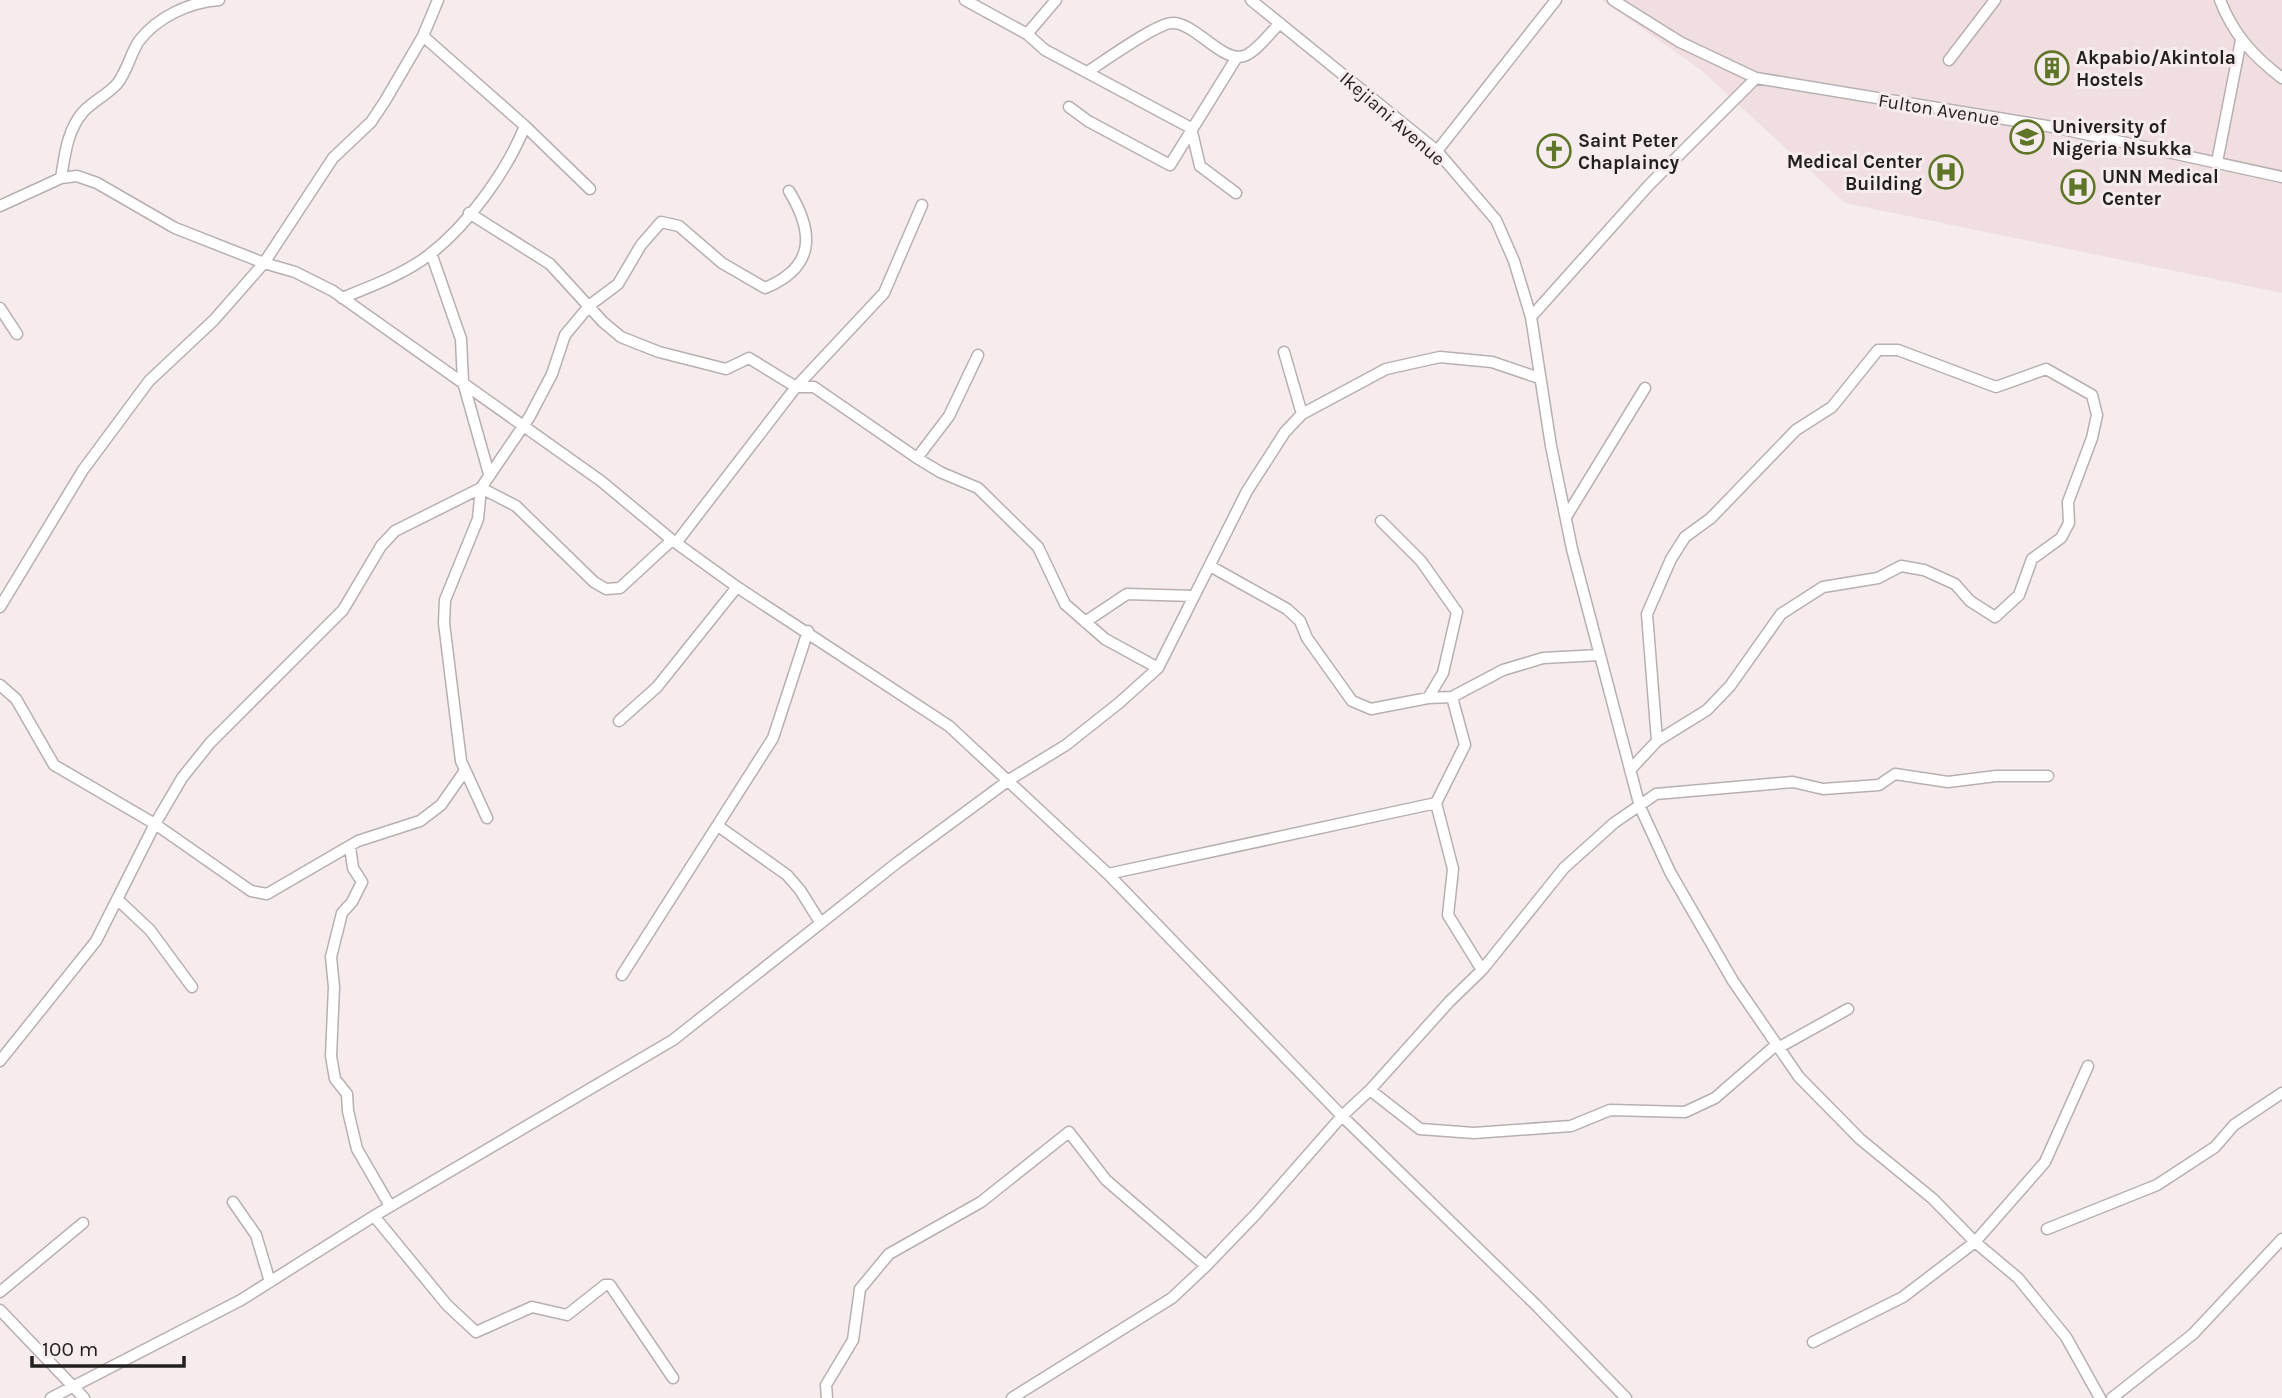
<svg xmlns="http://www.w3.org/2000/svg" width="2282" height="1398" viewBox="0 0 2282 1398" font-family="Karla,sans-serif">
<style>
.built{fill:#f0dee1}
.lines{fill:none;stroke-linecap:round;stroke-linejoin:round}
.minor-casing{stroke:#b8afb0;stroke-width:13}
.minor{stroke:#fff;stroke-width:10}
.labels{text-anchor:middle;stroke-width:6;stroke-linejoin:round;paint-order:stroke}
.poi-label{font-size:19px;font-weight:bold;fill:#221f1f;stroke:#f6ecee;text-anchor:start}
.street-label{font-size:19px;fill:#221f1f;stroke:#f6ecee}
</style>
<rect width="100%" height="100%" fill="#f6ecee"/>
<path class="built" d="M1602 0H2282V293L1845 203 1701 70Z"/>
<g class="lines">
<defs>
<path id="minor" d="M438 0 423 36 385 101 371 122 333 158 264 263 295 272 333 291 601 481 672 540 737 587 949 726 1108 874 1342 1116 1536 1305 1626 1398
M965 0 1027 34 1045 50 1191 128 1200 166 1236 193
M1251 0 1437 151 1496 220 1514 261 1531 317 1551 446 1572 549 1640 807 1670 872 1733 981 1799 1077 1860 1139 1933 1199 1975 1242 2018 1278 2066 1337 2100 1398
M1613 0 1680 42 1756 78 2053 127 2282 177
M2220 0C2233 34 2253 56 2282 78
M1027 34 1056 0
M423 36 525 126 590 189
M1949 60 1995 0
M1087 72C1103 62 1157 23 1172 23 1195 22 1222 63 1244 56 1256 52 1270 33 1280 23
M1069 107 1088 121 1170 165 1237 57
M1437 151 1556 0
M2217 162 2241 40
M61 178C65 154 67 131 83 112 93 101 107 95 117 84 128 70 131 52 139 41 157 17 190 2 219 0
M0 206 61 178 77 176 97 183 175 228 264 263 214 320 149 381 83 470 0 607
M469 213 550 264 603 322 621 337 659 352 726 369 749 358 796 387H814L917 458 940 472 978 488 1038 547 1065 604 1105 639 1158 668
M431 253 461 339 463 382 489 474
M342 298C372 286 404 274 429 255 468 225 507 171 525 126
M0 308 17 334
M1531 317 1649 185 1756 78
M1284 352 1302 414
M917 458 949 416 978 355
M481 488 516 506 594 582 606 589 620 588 672 540
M1566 517 1645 388
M1381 521 1421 561 1457 612 1443 673 1428 698
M676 543 796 387 884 293 922 205
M1210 566 1287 609 1300 621 1307 638 1352 701 1371 709 1428 698 1452 697 1503 670 1543 658 1600 655
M1085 622 1127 594 1194 596
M0 685 16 699 54 765 155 824 251 891 267 894 358 841 420 821 441 805 464 772
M1452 697 1465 745 1436 803 1453 869 1448 915 1482 970
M619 721 657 687 737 587
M1630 770 1657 741 1707 710 1730 686 1781 614 1823 587 1878 578 1901 566 1924 570 1955 584 1970 601 1995 617 2019 595 2032 559 2061 538 2069 523 2068 502 2092 438 2097 415 2092 395 2046 369 1996 387 1898 350H1878L1832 407 1796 430 1711 518 1685 537 1671 559 1647 614 1657 741
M487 818 461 761 444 623 445 600 478 519 481 488 530 416 552 374 565 335 590 305 618 284 641 245 661 222 679 226 722 263 765 288C816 267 814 232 789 191
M718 826 787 875 800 890 820 922
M350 847 353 868 362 882 352 902 342 913 331 957 334 987 331 1056 335 1079 347 1094 348 1111 357 1149 390 1206
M1108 874 1436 803
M118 900 150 930 192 987
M622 975 773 738 808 631
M0 1061 96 941 155 824 182 778 210 743 343 610 381 546 395 531 481 488
M1370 1090 1420 1129 1474 1133 1571 1126 1610 1110 1685 1112 1715 1098 1776 1045 1778 1048 1848 1009
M233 1202 256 1235 270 1282
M374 1216 447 1305 476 1332 532 1307 567 1315 605 1285H610L673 1378
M2047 1229 2157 1185 2215 1147 2234 1125 2282 1093
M0 1292 83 1223
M0 1310 84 1398
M1813 1342 1903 1297 1975 1242 2045 1162 2088 1066
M51 1398 241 1300 374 1216 673 1040 898 862 1009 780 1066 745 1119 703 1158 668 1247 491 1285 432 1302 414 1386 369 1440 357 1492 362 1539 378
M827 1398 826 1385 853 1340 860 1289 889 1254 981 1202 1069 1132 1106 1180 1206 1266
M1012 1398 1172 1298 1206 1266 1256 1214 1342 1116 1370 1090 1449 1002 1482 970 1564 868 1614 823 1656 794 1793 782 1823 789 1879 785 1895 774 1948 782 1996 776H2048
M2112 1398 2193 1334 2282 1239"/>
</defs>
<use href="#minor" class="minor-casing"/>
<use href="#minor" class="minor"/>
</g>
<defs>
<symbol id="building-ring" viewBox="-11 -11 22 22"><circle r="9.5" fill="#f6ecee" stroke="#5f7628" stroke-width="1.5"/><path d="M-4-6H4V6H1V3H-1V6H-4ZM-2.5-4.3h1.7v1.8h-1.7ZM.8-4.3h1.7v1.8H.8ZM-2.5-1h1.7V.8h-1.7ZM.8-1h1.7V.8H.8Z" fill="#5f7628"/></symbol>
<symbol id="university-ring" viewBox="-11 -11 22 22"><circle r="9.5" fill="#f6ecee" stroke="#5f7628" stroke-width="1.5"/><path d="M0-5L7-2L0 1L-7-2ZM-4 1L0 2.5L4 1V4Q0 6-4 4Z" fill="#5f7628"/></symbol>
<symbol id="church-ring" viewBox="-11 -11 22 22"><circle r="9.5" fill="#f6ecee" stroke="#5f7628" stroke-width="1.5"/><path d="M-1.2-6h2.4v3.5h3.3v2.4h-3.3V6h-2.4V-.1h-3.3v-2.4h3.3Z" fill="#5f7628"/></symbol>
<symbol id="hospital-ring" viewBox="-11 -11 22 22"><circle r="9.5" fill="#f6ecee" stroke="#5f7628" stroke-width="1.5"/><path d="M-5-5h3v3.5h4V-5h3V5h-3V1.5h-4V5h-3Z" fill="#5f7628"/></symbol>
</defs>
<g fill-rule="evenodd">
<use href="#building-ring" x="2033" y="49" width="38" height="38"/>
<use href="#university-ring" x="2008" y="118" width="38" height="38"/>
<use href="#church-ring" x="1535" y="132" width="38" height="38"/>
<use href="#hospital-ring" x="1927" y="153" width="38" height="38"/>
<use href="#hospital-ring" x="2059" y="168" width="38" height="38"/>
</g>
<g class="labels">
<g class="poi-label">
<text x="2076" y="64">Akpabio/Akintola<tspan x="2076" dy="22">Hostels</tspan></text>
<text x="2052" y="133">University of<tspan x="2052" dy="22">Nigeria Nsukka</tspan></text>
<text x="1578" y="147">Saint Peter<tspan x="1578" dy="22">Chaplaincy</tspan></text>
<text x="1922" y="168" text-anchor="end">Medical Center<tspan x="1922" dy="22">Building</tspan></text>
<text x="2102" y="183">UNN Medical<tspan x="2102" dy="22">Center</tspan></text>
</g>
<g class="street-label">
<text transform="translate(1939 109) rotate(9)" y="7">Fulton Avenue</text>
<text transform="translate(1393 118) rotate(41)" y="7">Ikejiani Avenue</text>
</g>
</g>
<path d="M32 1356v10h152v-10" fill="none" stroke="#221f1f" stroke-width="3.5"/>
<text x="42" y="1356" font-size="21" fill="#221f1f" stroke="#f6ecee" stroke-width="5" paint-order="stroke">100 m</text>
</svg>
